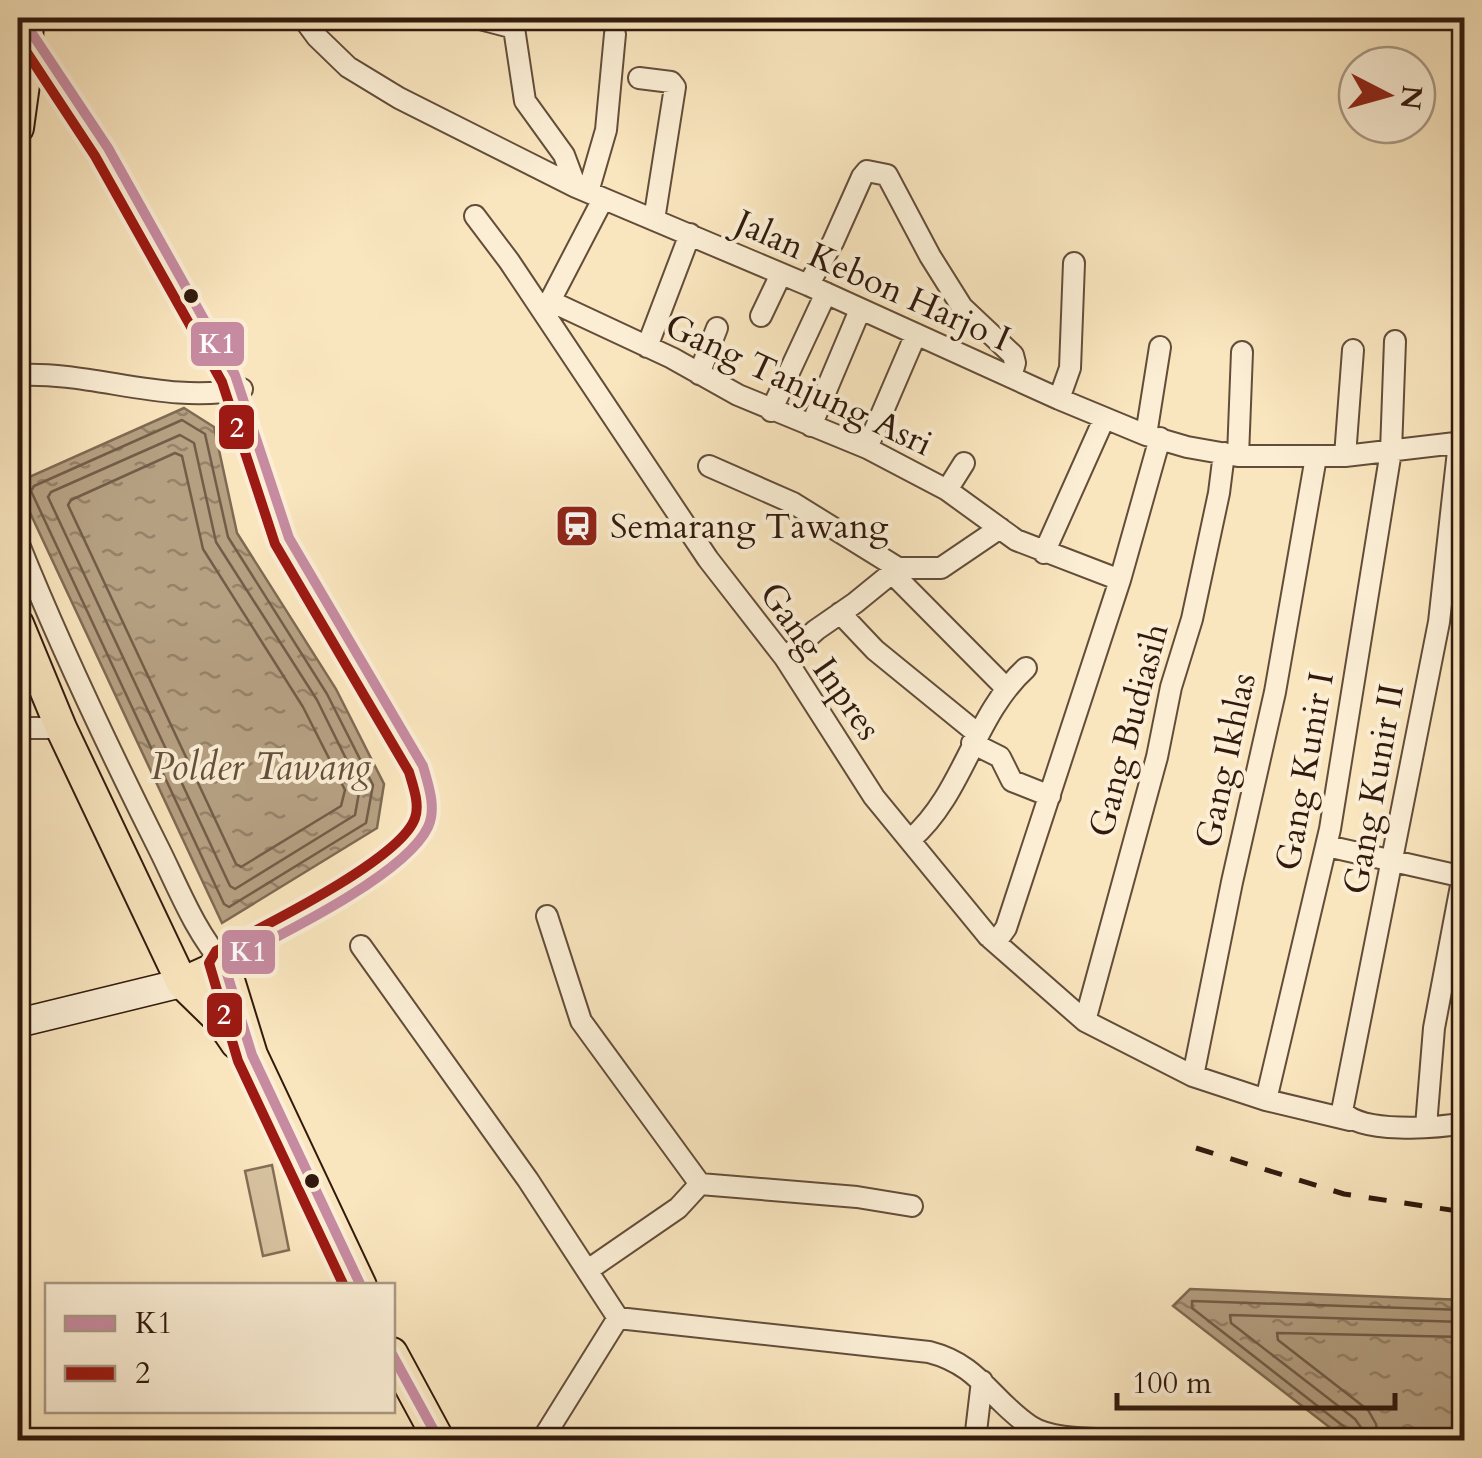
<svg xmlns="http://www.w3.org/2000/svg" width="1482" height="1458" viewBox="0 0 1482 1458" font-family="Cardo,serif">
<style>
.grass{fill:#d7c2a0;stroke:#846e56;stroke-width:2.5}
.water{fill:url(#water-ripples);stroke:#806a53;stroke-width:2.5}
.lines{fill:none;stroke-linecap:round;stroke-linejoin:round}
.shore{stroke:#735d48;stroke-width:2.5}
.street-casing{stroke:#634d39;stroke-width:24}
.secondary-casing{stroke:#311a0d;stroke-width:31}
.primary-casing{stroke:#311a0d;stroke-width:34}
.street{stroke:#fbeed5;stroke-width:20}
.secondary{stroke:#fbeed5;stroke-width:28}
.primary{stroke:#f9e5be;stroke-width:30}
.rail{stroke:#311a0d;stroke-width:5;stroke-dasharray:18 18;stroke-linecap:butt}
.bus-1-casing{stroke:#fbeed5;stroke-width:18}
.bus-2-casing{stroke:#fbeed5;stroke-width:18}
.bus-1{stroke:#c68ba1;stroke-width:10}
.bus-2{stroke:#9c1a13;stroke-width:10}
.bus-dot{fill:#311a0d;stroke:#fbeed5;stroke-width:4}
.labels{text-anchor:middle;stroke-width:8;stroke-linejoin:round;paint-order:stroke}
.street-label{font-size:35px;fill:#311a0d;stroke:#fbeed5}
.poi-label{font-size:35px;fill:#311a0d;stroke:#fbeed5;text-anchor:start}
.water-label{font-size:38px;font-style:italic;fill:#66503c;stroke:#fbeed5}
.line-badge{stroke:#fbeed5;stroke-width:4}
.badge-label{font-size:28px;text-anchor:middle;font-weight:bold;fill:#fff}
</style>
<defs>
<pattern id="water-ripples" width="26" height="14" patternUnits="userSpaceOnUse" patternTransform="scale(2.5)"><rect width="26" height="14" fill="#b5a082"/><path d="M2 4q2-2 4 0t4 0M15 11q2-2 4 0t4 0" fill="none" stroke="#948269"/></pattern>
</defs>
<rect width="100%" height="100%" fill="#f9e5be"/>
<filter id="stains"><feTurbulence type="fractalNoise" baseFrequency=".002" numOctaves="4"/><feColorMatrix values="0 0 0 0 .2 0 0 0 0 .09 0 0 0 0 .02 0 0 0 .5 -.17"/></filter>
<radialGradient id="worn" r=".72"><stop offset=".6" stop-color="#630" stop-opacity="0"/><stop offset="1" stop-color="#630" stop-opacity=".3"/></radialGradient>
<path class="grass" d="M272 1165 289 1250 263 1256 245 1171Z"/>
<path class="water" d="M184 408 214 427 237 533 336 689 384 784 377 828 222 923 18 487V482Z
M1190 1289 1464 1300V1440H1346L1173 1306Z"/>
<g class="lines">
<path class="shore" d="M182 420 205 434 228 537 327 694 373 785 366 823 229 907 224 904 31 491 34 486Z
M180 435 194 443 216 542 317 700 360 787 355 815 235 889 230 886 48 497 51 492Z
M175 453 182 456 203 549 303 707 345 790 341 806 241 867 236 864 68 505 71 500Z
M1351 1440 1347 1429 1192 1308V1301L1464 1310
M1364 1440 1362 1429 1355 1419 1231 1323 1230 1315 1464 1322
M1379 1440 1376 1424 1368 1410 1278 1340 1277 1333 1464 1337"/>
<defs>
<path id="street" d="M303 18 317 37 348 67 399 98 576 187 808 285 1059 399 1146 435 1187 447 1238 456H1345L1464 442
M476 18 514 28 525 101 564 155 576 187
M639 78 671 82 675 87 654 220
M588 192 606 130 615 34
M603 199 550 301 672 358 738 395 867 448 947 490 1016 540 1120 580
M475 216 509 261 708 559 785 658 874 797 988 936 1085 1021 1193 1076 1266 1100 1350 1120
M808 285 833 242 862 177 867 171 887 175 930 256 962 307 1013 355 1015 363 1011 377
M761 316 781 274
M647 347 690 234
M699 374 717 328
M18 375C93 371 168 405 242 389
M1059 399 1070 368 1074 263
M771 411 826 293
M811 426 860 310
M1146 435 1160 347
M1459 442 1439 622 1342 1111C1360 1134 1437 1128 1464 1123
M867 448 916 334
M1238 456 1242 352
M1345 456 1353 350
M709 466 793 503 898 568 855 603 816 630 785 658
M947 490 964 463
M18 542C59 644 107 745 156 843 177 884 194 931 224 964
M1044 553 1104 419
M898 568H941L1000 528
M893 574 1005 687
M840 613 875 650 978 734
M18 728H61
M972 743 1000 757 1012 781 1050 796
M911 839C964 793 974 715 1026 668
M1327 846 1464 877
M547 916 581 1021 700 1184 857 1197 912 1206
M988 936 998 939 1006 928 1120 580 1160 438
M361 946 528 1180 618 1318 929 1352C980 1365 990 1399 1030 1426 1053 1441 1095 1438 1123 1440
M1085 1021 1157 757 1171 687 1192 619 1219 493 1224 453
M1193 1076 1232 882 1275 692 1316 457
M1266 1100 1330 829 1391 451 1395 341
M1426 1126 1434 1028 1464 870
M588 1270 678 1208 700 1184
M542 1440 618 1318
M975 1440 982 1381"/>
<path id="secondary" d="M18 1023 182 983"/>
<path id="primary" d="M18 128 26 70 28 18
M18 624 61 728 182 983 221 1021 236 1043 252 1055
M182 983 224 964 252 1055 361 1286
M392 1353 439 1440"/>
</defs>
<use href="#street" class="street-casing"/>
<use href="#secondary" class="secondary-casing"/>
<use href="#primary" class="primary-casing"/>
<use href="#street" class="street"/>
<use href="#secondary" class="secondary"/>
<use href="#primary" class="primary"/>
<path class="rail" d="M1196 1148 1344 1194 1464 1212"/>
<defs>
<path id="bus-1" d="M28 18 29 29 108 148 235 375 289 538 423 766C428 784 437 808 428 827 405 876 274 938 224 964L252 1055 361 1286
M392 1354 439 1440"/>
<path id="bus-2" d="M18 39 95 156 222 382 275 544 409 772C413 786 420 804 415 818 401 860 258 929 216 951L209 963 238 1061 344 1286"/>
</defs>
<use href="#bus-1" class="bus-1-casing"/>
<use href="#bus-2" class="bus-2-casing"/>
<use href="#bus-1" class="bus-1"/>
<use href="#bus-2" class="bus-2"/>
</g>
<defs>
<symbol id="station-square" viewBox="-11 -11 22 22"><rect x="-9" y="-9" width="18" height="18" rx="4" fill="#8f2418" stroke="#fbeed5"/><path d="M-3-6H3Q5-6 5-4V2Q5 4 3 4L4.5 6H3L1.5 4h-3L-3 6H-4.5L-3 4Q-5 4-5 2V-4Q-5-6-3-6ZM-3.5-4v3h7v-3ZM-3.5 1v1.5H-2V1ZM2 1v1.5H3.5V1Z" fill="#fff"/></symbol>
</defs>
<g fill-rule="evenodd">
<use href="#station-square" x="552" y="501" width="50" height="50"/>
</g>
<g class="bus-dot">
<circle cx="191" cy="296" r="9"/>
<circle cx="312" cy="1181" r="9"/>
</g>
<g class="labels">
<g class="street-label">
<text transform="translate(873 280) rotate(24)" y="12">Jalan Kebon Harjo I</text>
<text transform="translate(799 384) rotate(25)" y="12">Gang Tanjung Asri</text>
<text transform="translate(821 661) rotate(55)" y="12">Gang Inpres</text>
<text transform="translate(1128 730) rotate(-75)" y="12">Gang Budiasih</text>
<text transform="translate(1225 760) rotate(-78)" y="12">Gang Ikhlas</text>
<text transform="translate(1304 771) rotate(-80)" y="12">Gang Kunir I</text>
<text transform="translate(1373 789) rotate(-80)" y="12">Gang Kunir II</text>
</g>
<g class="poi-label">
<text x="610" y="538">Semarang Tawang</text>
</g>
<g class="water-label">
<text x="261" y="779">Polder Tawang</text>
</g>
</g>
<g class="line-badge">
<rect x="189" y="320" width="57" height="48" rx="10" fill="#c68ba1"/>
<rect x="217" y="403" width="39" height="48" rx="10" fill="#9c1a13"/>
<rect x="220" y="928" width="57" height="48" rx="10" fill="#c68ba1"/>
<rect x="205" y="991" width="39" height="48" rx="10" fill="#9c1a13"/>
</g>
<g class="badge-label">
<text x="217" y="353">K1</text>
<text x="237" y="437">2</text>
<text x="248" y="961">K1</text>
<text x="224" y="1024">2</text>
</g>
<rect width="1482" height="1458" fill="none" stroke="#f9e5be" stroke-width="60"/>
<rect x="20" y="20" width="1442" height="1418" fill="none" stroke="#311a0d" stroke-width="5"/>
<rect x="30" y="30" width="1422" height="1398" fill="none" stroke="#311a0d" stroke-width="2.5"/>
<rect x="45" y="1283" width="350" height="130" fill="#fbeed5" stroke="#aa9985" stroke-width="2.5"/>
<rect x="65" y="1316" width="50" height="15" fill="#c68ba1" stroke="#aa9985" stroke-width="2.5"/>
<text x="135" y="1333" font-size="30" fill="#311a0d">K1</text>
<rect x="65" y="1366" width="50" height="15" fill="#9c1a13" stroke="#aa9985" stroke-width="2.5"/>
<text x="135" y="1383" font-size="30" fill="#311a0d">2</text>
<g transform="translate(1387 95) rotate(96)"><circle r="48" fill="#fbeed5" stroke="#aa9985" stroke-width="2.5"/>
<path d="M0-8L18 38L0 25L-18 38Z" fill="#8f2418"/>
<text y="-15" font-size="28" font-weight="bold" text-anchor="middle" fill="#311a0d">N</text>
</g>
<path d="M1117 1393v15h278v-15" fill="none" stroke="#311a0d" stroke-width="5"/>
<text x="1132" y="1393" font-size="30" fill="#311a0d" stroke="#fbeed5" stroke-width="8" paint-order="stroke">100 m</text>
<rect width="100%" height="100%" filter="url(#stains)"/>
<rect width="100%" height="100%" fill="url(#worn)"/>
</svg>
